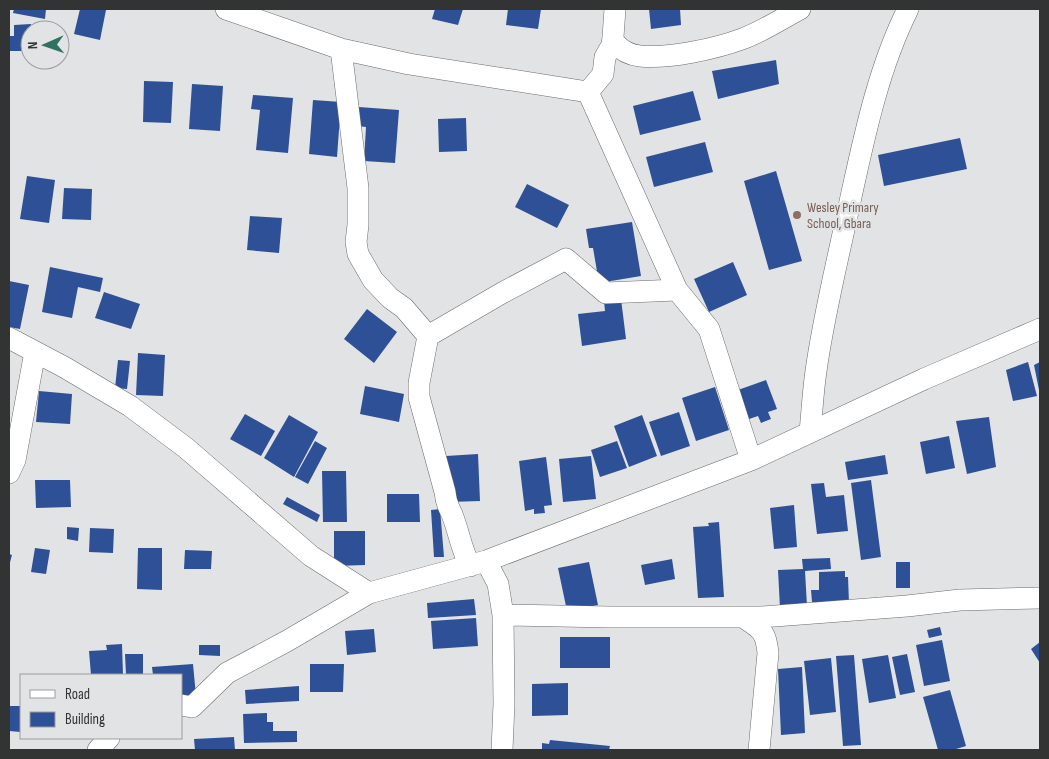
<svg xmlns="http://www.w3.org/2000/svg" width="1049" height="759" viewBox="0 0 1049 759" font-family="'Sofia Sans Condensed',sans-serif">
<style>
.building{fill:#2e5096}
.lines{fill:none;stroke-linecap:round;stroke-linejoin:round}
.minor-casing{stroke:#6a6b6c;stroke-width:22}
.minor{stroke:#fff;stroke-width:21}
.education-dot{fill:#8d6e63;stroke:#e2e3e4;stroke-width:2}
.labels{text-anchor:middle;stroke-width:5;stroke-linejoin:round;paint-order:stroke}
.education-label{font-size:14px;fill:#785e54;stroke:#e2e3e4;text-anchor:start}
</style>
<rect width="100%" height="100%" fill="#e2e3e4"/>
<path class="building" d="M14 9H46L45 19 13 13Z
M80 9 106 10 100 40 74 34Z
M435 9H463L458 25 432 19Z
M508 9H541L538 29 506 25Z
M649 9H680L681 25 651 29Z
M31 24 30 51H9V36H14V25Z
M776 60 779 84 718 99 712 71Z
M144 81 173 82 171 123 143 122Z
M192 84 223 86 220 131 189 129Z
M693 91 701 120 640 135 633 106Z
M253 95 293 98 288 153 256 150 260 110 251 109Z
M313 100 341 102 337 157 309 154Z
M359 107 399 110 395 163 364 161 366 127 358 126Z
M466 118 467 151 439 152 438 119Z
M960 138 967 169 884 186 878 155Z
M705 142 713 172 654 187 646 157Z
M776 171 802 261 769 270 744 181Z
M27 176 55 180 49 223 20 219Z
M527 184 569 205 557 228 515 207Z
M64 188 92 189 91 220 62 219Z
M250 216 282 218 279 253 247 250Z
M632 222 641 276 599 283 593 248H589L586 229Z
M733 262 747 295 709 312 694 279Z
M50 267 103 278 100 292 78 287 72 318 42 312Z
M9 281 29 285 20 329 9 327Z
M104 292 140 304 131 329 95 318Z
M621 299 626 339 582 346 578 314 605 311 604 301Z
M367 309 397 332 374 363 344 339Z
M138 353 165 355 163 396 136 395Z
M118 360 130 361 127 389 115 388Z
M1028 362 1037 396 1013 401 1006 370Z
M1040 362V390H1039L1034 365Z
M766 380 777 409 768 412 771 419 761 423 758 416 749 419 738 390Z
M365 386 404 394 399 422 360 414Z
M715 387 729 430 696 441 682 398Z
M39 391 72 394 70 424 36 422Z
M679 412 690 446 661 456 649 422Z
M245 414 275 431 261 456 230 439Z
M289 415 318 432 294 477 264 458Z
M642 415 657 456 629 467 614 426Z
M989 417 996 467 967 474 956 421Z
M949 436 955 468 926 474 920 442Z
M315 441 327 448 308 484 295 477Z
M617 441 627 468 600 477 591 450Z
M478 454 480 501 449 502 446 456Z
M885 455 888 474 848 480 845 462Z
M591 456 596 499 563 502 559 459Z
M546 457 552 505 544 506 545 513 534 514V509L525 511 519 461Z
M322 471H346L347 522H323Z
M35 480H70L71 507 36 508Z
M871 480 881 557 861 560 851 483Z
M824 483 826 497 844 495 848 531 817 534 811 484Z
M387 494H419L420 522H387Z
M287 497 320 515 317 522 283 504Z
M794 505 797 547 774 549 770 508Z
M440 509 444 557H434L431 510Z
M719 522 724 597 698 598 693 527 709 526 708 523Z
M67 527 79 528 78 541 67 539Z
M90 528 114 529 113 553 89 552Z
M334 531H365V565L334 566Z
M35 548 50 550 46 574 31 572Z
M138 548H162V590L137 589Z
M185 550 212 551 211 569H184Z
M9 554 12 555 9 566Z
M830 558 831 569 805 571 807 606 780 608 778 570 803 569 802 559Z
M672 559 675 579 645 585 641 565Z
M589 562 598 605 567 611 558 568Z
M896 562H910V588H896Z
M845 571V577H848L849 603 821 607V602H812L811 590H819V572Z
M474 599 476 615 428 618 427 603Z
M476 618 478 646 433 649 431 621Z
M940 627 942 635 929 638 927 630Z
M374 629 376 652 347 655 345 631Z
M560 637H610V668H560Z
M942 640 950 681 924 686 916 645Z
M1040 642V663L1031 649Z
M122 644 123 675H91L89 651 107 650 106 645Z
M199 645H220V656L199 655Z
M125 654H143V675H126Z
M907 654 915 692 900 695 892 657Z
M854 655 861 745 843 746 836 656Z
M888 655 896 698 869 703 862 659Z
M831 658 836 712 810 715 804 661Z
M193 664 196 696 181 697V675H153L152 667Z
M310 664H344L343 692H310Z
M802 667 805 733 781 735 778 669Z
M568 683V715L532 716V684Z
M299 686V701L246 704 245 690Z
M950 690 966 746 953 750H938L923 697Z
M9 706H21V732L9 731Z
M267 713V722H273V731H297V742L244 743 243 714Z
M234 737 235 750H195L194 739Z
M550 740 610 746 609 750H542V743L549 744Z"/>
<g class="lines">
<defs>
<path id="minor" d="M226 9 341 49 409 64 588 92
M615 9 613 37 612 45 605 57 603 74 588 92 677 290 709 329 751 460
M612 45 616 44C622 51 631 55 640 56 668 59 715 49 742 39 762 32 781 19 800 9
M341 49 358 188V225L356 242 358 254 373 280 390 298 404 308 428 336
M9 338 64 367 130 406 186 448 311 556 369 593
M810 432C812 412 813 391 816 371 824 313 839 255 851 197 865 133 879 67 908 9
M9 473 15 460 35 352
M486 561 498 584 503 615 504 704 502 750
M470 566C462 551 459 533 453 517 449 506 446 505 445 492L419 397V383L428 336 502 293 566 259 606 293 677 290
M503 615 610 617H761L907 606 960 600 1040 598
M743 617C761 629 766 631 768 653L759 750
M181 705 192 707 227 673 287 641 369 593 486 561 751 460 924 379 1040 329
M98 750 109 738"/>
</defs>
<use href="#minor" class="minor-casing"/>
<use href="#minor" class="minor"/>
</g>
<circle class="education-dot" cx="797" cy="215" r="5"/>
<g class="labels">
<g class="education-label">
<text x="807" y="212">Wesley Primary<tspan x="807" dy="16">School, Gbara</tspan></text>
</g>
</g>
<rect width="1049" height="759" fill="none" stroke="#323333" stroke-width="20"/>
<rect x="20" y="674" width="162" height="65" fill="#e2e3e4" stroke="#9c9d9d"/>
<rect x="30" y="690" width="25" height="8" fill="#ffffff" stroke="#9c9d9d"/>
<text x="65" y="699" font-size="15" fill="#323333">Road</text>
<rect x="30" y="712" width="25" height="15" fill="#2e5096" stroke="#9c9d9d"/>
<text x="65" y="724" font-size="15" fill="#323333">Building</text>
<g transform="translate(45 45) rotate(268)"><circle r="24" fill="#e2e3e4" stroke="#9c9d9d"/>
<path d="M0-4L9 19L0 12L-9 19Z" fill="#307261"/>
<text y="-8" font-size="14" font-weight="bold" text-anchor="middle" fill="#323333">N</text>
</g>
</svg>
